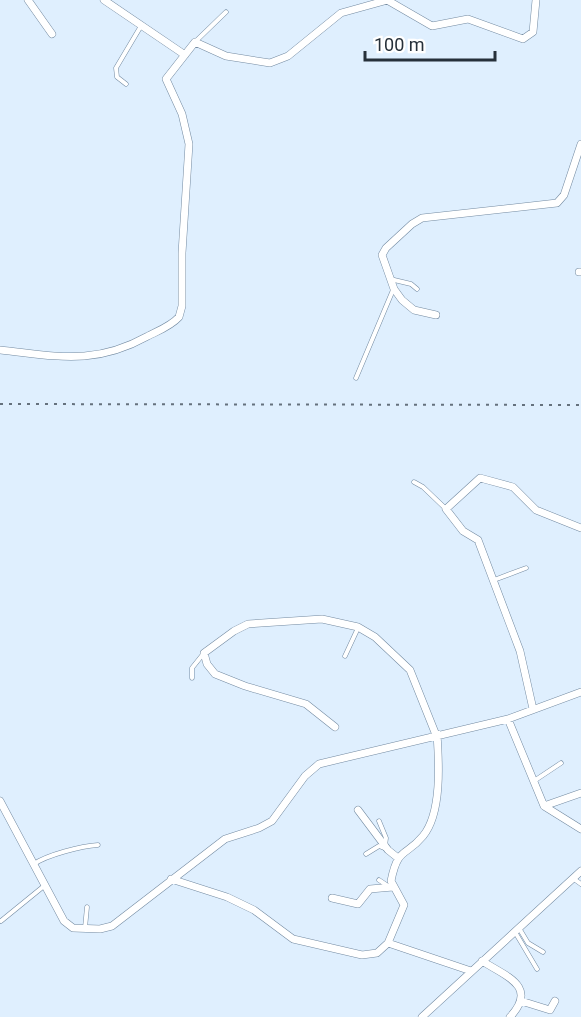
<svg xmlns="http://www.w3.org/2000/svg" width="581" height="1017" viewBox="0 0 581 1017" font-family="Roboto,sans-serif">
<style>
.lines{fill:none;stroke-linecap:round;stroke-linejoin:round}
.service-casing{stroke:#738aa1;stroke-width:5}
.minor-casing{stroke:#738aa1;stroke-width:8}
.service{stroke:#fff;stroke-width:4}
.minor{stroke:#fff;stroke-width:7}
.rail{stroke:#65717d;stroke-width:2;stroke-dasharray:3 6;stroke-linecap:butt}
</style>
<rect width="100%" height="100%" fill="#dfeffe"/>
<g class="lines">
<defs>
<path id="service" d="M196 41 226 12
M126 84 117 77 116 68 141 26
M390 279 411 284 417 289
M356 378 393 290
M414 482 423 487 445 508
M494 580 526 568
M345 656 358 628
M192 678V668L204 653
M534 781 561 763
M379 821 386 838 385 846
M366 854 379 846 384 848
M34 864C47 855 81 846 98 845
M574 879 581 884
M379 880 388 886
M1 921 44 886
M85 928 87 907
M519 928 528 943 543 952
M515 932 537 969"/>
<path id="minor" d="M28 0 52 34
M104 0 185 55
M387 0 432 26 468 19 523 39 533 32 536 0
M579 272H581
M436 315 414 310 402 300 394 289 382 255 386 248 412 224 422 218 557 203 564 195 581 144
M0 350C57 356 94 366 148 336 158 331 171 326 179 317L182 306V253L189 144 182 114 166 79 195 42 226 56 270 63 288 56 341 13 388 0
M533 709 520 651 478 540 463 531 446 509 480 478 513 487 536 510 581 528
M508 719 544 806 581 829
M335 727 306 704 245 686 215 674 207 664 204 653 234 631 248 624 322 619 358 627 375 637 410 670 436 735
M0 801 64 921 73 928 100 929 112 926 225 839 259 828 272 821 305 776 319 764 508 719 581 692
M544 806 581 793
M358 810 388 850 398 858
M171 879 227 897 254 910 293 939 362 955 377 953 388 943 404 905 391 881C398 846 406 857 423 836 442 813 439 763 437 734
M332 898 358 904 370 889 393 887
M388 943 471 971
M482 961C505 976 539 986 510 1017
M521 1001 550 1010 555 1001
M422 1017 581 871"/>
</defs>
<use href="#service" class="service-casing"/>
<use href="#minor" class="minor-casing"/>
<use href="#service" class="service"/>
<use href="#minor" class="minor"/>
<path class="rail" d="M0 404 581 405"/>
</g>
<path d="M365 51v9h130v-9" fill="none" stroke="#26303a" stroke-width="3"/>
<text x="374" y="51" font-size="18" fill="#26303a" stroke="#ffffff" stroke-width="4.5" paint-order="stroke">100 m</text>
</svg>
